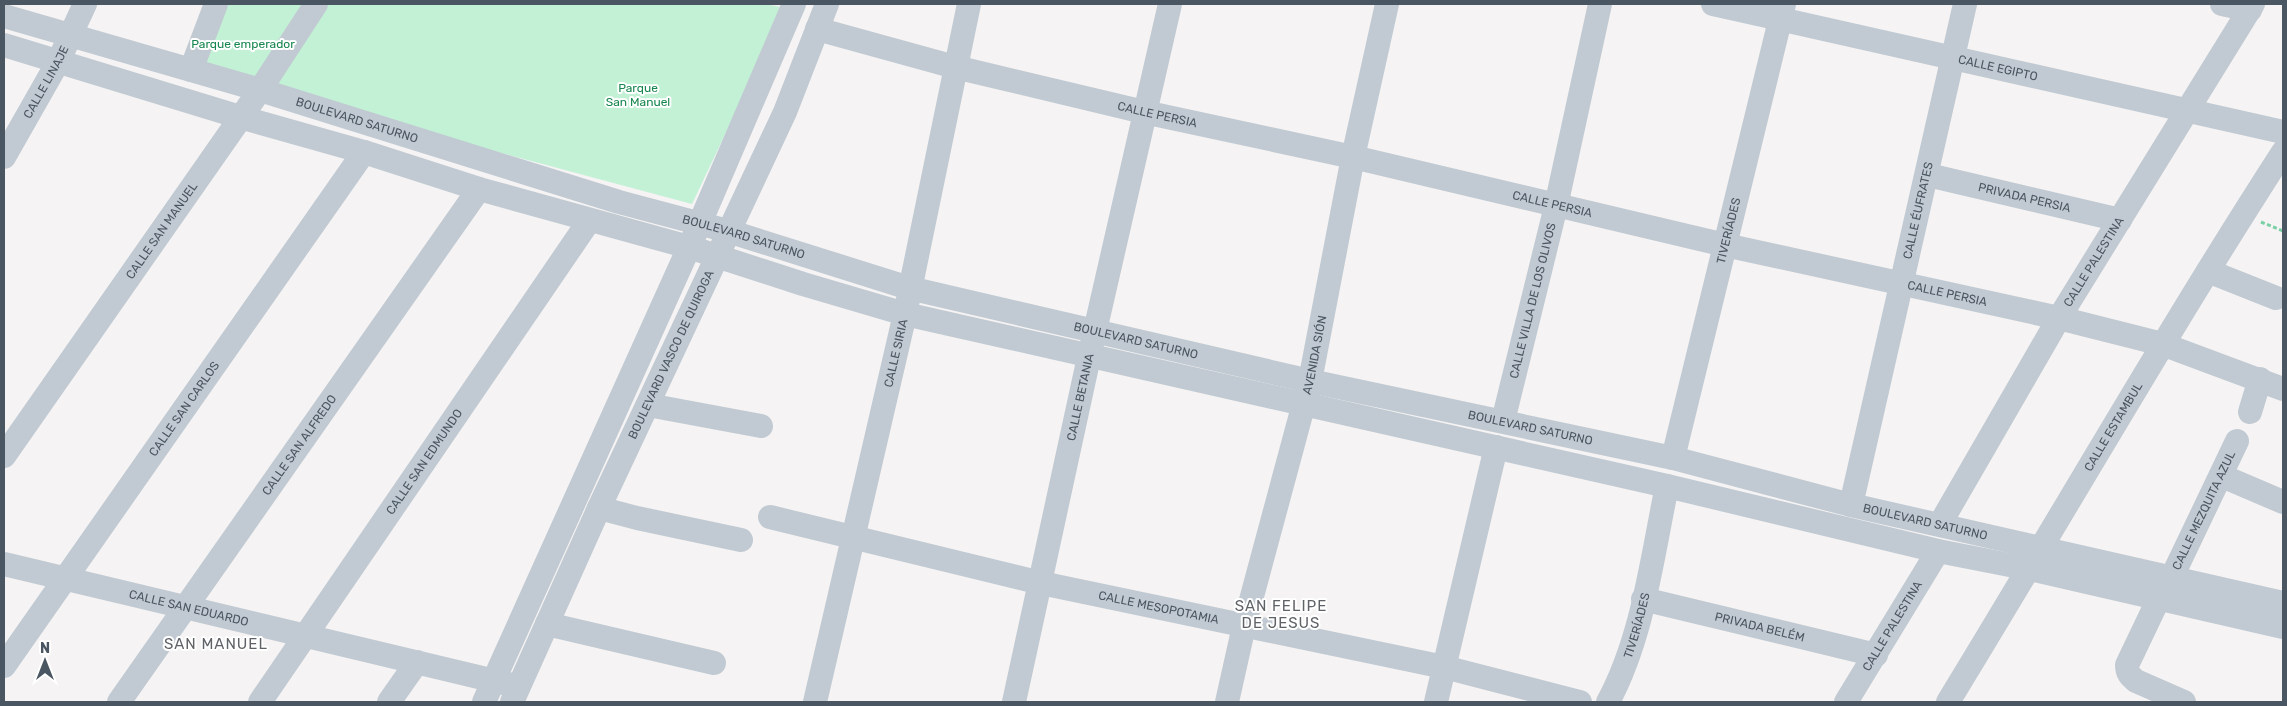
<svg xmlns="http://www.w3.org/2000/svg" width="2287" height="706" viewBox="0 0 2287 706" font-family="Rubik,sans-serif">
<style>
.green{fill:#c3f1d5}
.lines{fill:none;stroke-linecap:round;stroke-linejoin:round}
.path{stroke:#7ad0a6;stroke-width:3;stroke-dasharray:4 2.5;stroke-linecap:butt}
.minor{stroke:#c1cad2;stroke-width:24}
.labels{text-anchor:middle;stroke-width:4;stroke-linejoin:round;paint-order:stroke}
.park-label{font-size:12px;fill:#17864f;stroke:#fff}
.street-label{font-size:12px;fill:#4a5661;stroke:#fff}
.quarter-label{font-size:15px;letter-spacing:1px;fill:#5f6368;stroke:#fff}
</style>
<rect width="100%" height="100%" fill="#f5f3f3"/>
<path class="green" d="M216 4H766L785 8 692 204 191 70Z"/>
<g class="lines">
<path class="path" d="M2261 222 2283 231"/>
<g class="minor">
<path id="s1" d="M1713 4 2283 132"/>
<path d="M2222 4 2250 10"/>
<path id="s2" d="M4 16 260 90 619 202 728 231 909 288 1310 381 1673 458 1851 505 2283 603"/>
<path id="s3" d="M817 29 955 67 1144 112 1353 157 1725 245 2059 318 2162 344 2283 389"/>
<path d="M4 45 240 117 364 152 479 189 689 247 803 284 905 314 1667 486 1938 551 2030 569 2283 627"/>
<path d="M191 70 216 4"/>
<path id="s4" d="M4 157 58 62 85 4"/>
<path id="s5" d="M1928 175 2120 220"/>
<path d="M2208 271 2276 298"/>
<path d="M648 405 761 426"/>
<path d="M2250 412 2260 379"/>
<path id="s6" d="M1503 421 1556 206 1600 4"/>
<path id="s7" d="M4 456 260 90 316 4"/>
<path id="s8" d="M1673 458 1784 4"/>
<path d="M2222 476 2283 502"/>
<path id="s9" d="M1851 505 1965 4"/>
<path d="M599 508 637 518 741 540"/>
<path id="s10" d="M770 517 1041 583 1444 667 1580 702"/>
<path id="s11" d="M1940 524 2059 318 2253 4"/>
<path id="s12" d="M4 564 508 684"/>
<path id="s13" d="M2171 579 2237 441"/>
<path d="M2159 598 2127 665C2127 673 2130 676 2136 681L2184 702"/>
<path id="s14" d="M1643 599 1876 655"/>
<path d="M547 624 714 663"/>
<path id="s15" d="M4 666 364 152"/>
<path id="s16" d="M119 702 479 189"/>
<path id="s17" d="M260 702 589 221"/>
<path d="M389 702 417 662"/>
<path d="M484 702 700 223 794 4"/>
<path id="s18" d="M512 702 599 508 785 112 827 4"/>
<path id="s19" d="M815 702 905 314 969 4"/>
<path id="s20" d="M1014 702 1089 357 1170 4"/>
<path id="s21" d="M1227 702 1244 626 1310 381 1353 157 1387 4"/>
<path d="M1436 702 1496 447"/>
<path id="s22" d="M1608 702C1643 637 1652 558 1667 486"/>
<path id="s23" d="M1846 702 1938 551"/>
<path id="s24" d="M1948 702C2060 519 2166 333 2283 152"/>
</g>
</g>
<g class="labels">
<g class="park-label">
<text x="243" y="48">Parque emperador</text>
<text x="638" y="92">Parque<tspan x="638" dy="14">San Manuel</tspan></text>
</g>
<g class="street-label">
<text dy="4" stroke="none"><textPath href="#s1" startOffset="292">CALLE EGIPTO</textPath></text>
<text dy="4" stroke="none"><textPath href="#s4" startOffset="86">CALLE LINAJE</textPath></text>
<text dy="4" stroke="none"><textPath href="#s3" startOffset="351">CALLE PERSIA</textPath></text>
<text dy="4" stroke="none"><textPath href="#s2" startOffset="368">BOULEVARD SATURNO</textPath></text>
<text dy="4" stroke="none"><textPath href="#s5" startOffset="99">PRIVADA PERSIA</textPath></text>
<text dy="4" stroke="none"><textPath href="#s3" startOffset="756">CALLE PERSIA</textPath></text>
<text dy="4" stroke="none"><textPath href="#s9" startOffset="302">CALLE ÉUFRATES</textPath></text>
<text dy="4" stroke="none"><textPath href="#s7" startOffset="275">CALLE SAN MANUEL</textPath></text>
<text dy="4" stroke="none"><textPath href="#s8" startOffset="234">TIVERÍADES</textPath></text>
<text dy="4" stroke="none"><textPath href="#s2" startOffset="772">BOULEVARD SATURNO</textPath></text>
<text dy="4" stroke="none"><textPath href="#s11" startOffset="304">CALLE PALESTINA</textPath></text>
<text dy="4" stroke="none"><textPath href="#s3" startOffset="1161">CALLE PERSIA</textPath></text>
<text dy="4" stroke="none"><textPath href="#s6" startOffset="124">CALLE VILLA DE LOS OLIVOS</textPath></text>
<text dy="4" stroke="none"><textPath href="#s2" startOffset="1178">BOULEVARD SATURNO</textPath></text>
<text dy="4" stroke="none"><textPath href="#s18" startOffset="382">BOULEVARD VASCO DE QUIROGA</textPath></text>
<text dy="4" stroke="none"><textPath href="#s19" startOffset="358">CALLE SIRIA</textPath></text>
<text dy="4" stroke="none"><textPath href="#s21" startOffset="358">AVENIDA SIÓN</textPath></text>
<text dy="4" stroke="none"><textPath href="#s20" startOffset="312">CALLE BETANIA</textPath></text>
<text dy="4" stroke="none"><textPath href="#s15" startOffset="314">CALLE SAN CARLOS</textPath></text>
<text dy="4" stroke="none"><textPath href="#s24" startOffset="321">CALLE ESTAMBUL</textPath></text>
<text dy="4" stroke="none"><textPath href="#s2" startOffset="1582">BOULEVARD SATURNO</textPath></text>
<text dy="4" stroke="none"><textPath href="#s16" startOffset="314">CALLE SAN ALFREDO</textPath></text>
<text dy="4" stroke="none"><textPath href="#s17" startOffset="291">CALLE SAN EDMUNDO</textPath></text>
<text dy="4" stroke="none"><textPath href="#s13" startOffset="76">CALLE MEZQUITA AZUL</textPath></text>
<text dy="4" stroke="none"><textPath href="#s2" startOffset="1988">BOULEVARD SATURNO</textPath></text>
<text dy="4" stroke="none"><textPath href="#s10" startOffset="399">CALLE MESOPOTAMIA</textPath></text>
<text dy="4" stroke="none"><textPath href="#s12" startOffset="190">CALLE SAN EDUARDO</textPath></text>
<text dy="4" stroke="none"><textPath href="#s22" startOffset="82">TIVERÍADES</textPath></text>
<text dy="4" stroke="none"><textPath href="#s14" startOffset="120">PRIVADA BELÉM</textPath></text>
<text dy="4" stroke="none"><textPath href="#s23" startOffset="89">CALLE PALESTINA</textPath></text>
</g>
<g class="quarter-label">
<text x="1281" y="611">SAN FELIPE<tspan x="1281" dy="17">DE JESUS</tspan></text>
<text x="216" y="649">SAN MANUEL</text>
</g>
</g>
<rect width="2287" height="706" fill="none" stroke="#4a5661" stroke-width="10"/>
<g transform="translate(45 661)" stroke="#ffffff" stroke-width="4" paint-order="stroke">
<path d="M0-4L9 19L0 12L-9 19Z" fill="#4a5661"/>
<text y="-8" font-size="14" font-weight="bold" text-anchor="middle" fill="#4a5661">N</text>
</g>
</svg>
